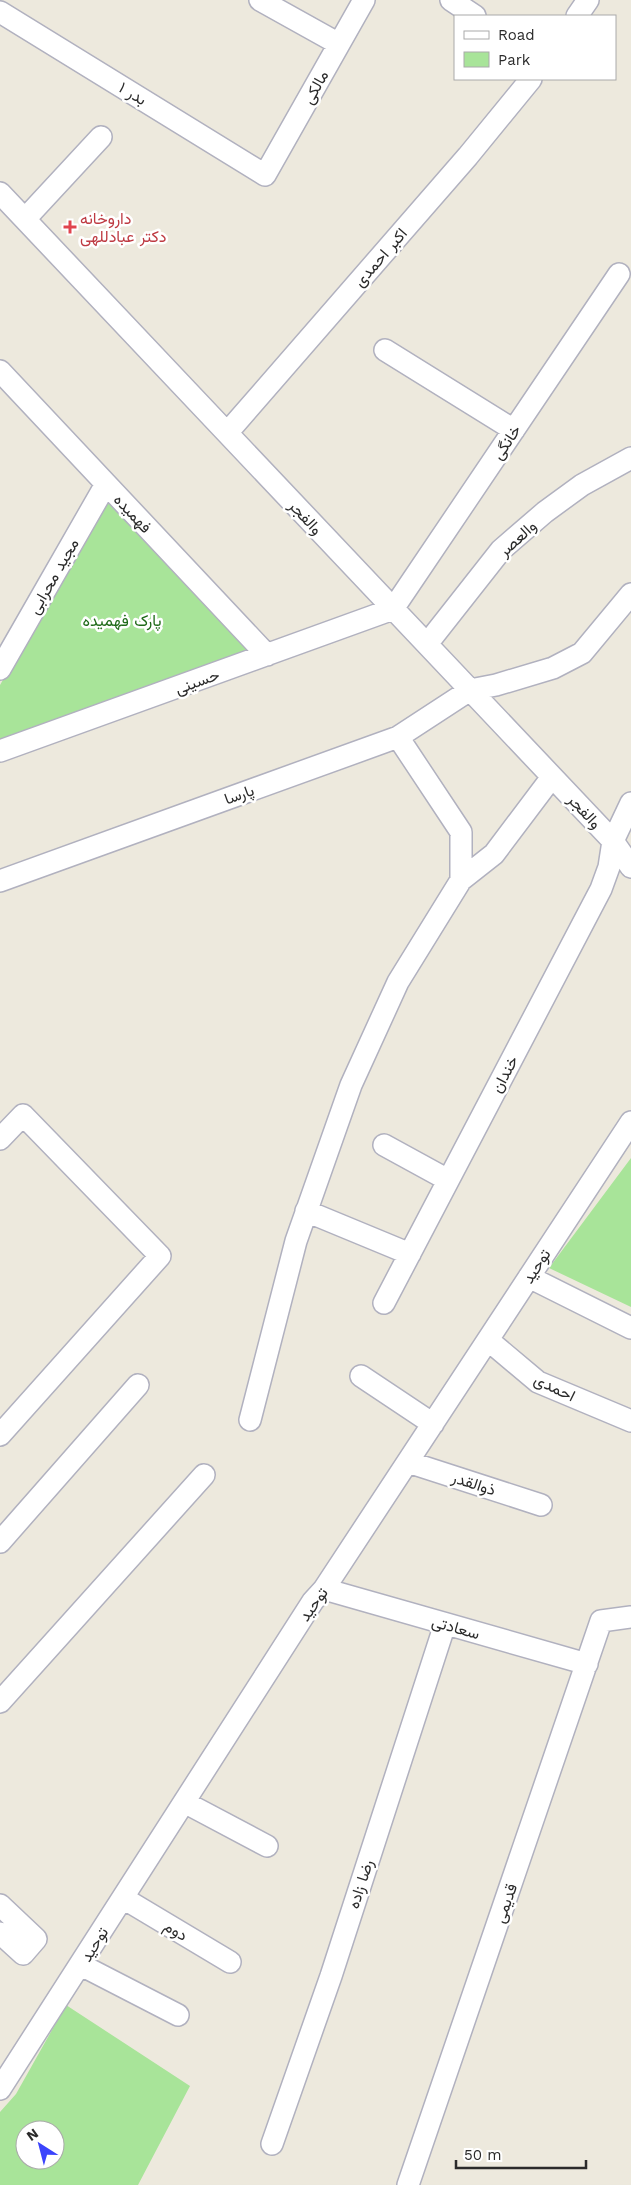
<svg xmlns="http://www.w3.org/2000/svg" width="631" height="2185" viewBox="0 0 631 2185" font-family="'Work Sans',Vazirmatn,sans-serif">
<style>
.green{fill:#a8e499;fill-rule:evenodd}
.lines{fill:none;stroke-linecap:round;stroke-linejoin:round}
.minor-casing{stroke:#b1b1bf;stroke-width:24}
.minor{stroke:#fff;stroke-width:21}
.health-dot{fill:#e0444e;stroke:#fff;stroke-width:2}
.labels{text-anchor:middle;stroke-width:5;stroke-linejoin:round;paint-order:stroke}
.street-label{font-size:16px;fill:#2b2b2b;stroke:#fff}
.health-label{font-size:16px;fill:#be3a42;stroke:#fff;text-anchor:start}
.park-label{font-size:16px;fill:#1f6a19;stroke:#fff}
</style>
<rect width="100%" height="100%" fill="#ede9dd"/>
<path class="green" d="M110 494 249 651 0 742V685Z
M631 1158V1307L549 1268Z
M66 2005 190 2086 138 2185H0V2112L16 2094ZM25 2130H55V2160H25Z"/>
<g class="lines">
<defs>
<path id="minor" d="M260 0 339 44
M451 0 475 16
M0 12 265 175 364 0
M577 16 588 0
M0 193 613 841 631 867
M25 219 101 137
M385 350 514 430
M0 371 267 655
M227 433 468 156 531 79
M427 644 501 550 545 512 582 485 631 458
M0 669 106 484
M0 751 393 609 619 274
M461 880 494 854 552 777
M0 881 398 737 470 690 496 685 553 668 582 653 631 594
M0 1139 23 1115 160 1256 0 1435
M384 1145 448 1180
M306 1211 410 1254
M529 1277 631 1328
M384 1303 601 889 609 867 613 841 631 803
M488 1340 538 1382 631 1421
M361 1376 433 1424
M250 1420 296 1241 351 1085 398 982 461 880V832L398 737
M408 1462 541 1505
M0 1542 138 1385
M324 1589 587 1664
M0 1702 204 1475
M184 1802 267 1846
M123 1898 230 1962
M0 1905 36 1939 23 1954 0 1933
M81 1965 178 2015
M0 2089 313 1601 324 1589 631 1122
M272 2144 331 1976 445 1624
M408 2185 601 1621 631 1617"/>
</defs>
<use href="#minor" class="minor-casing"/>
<use href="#minor" class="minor"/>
</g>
<path class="health-dot" d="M67.5 219.5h5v5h5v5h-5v5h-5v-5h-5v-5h5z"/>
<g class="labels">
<g class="street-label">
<text transform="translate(315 87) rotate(-61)" y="6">مالکی</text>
<text transform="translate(133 93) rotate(31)" y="6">بدر ۱</text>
<text transform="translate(380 257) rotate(-49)" y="6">اکبر احمدی</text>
<text transform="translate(506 442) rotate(-56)" y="6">خانگی</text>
<text transform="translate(133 513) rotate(47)" y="6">فهمیده</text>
<text transform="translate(306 517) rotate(47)" y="6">والفجر</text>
<text transform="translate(517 538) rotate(-43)" y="6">والعصر</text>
<text transform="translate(53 576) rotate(-60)" y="6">مجید محرابی</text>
<text transform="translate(197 681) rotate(-20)" y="6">حسینی</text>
<text transform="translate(239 794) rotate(-20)" y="6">پارسا</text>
<text transform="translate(585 811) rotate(47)" y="6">والفجر</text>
<text transform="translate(504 1074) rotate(-62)" y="6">خندان</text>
<text transform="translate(536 1266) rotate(-57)" y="6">توحید</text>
<text transform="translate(555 1387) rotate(26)" y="6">احمدی</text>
<text transform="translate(474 1483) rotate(18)" y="6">ذوالقدر</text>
<text transform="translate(313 1604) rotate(-54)" y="6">توحید</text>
<text transform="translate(456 1627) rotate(16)" y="6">سعادتی</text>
<text transform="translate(360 1884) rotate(-72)" y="6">رضا زاده</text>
<text transform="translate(505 1903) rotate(-71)" y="6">قدیمی</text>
<text transform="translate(176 1930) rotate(31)" y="6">دوم</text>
<text transform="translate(94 1944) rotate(-58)" y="6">توحید</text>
</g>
<g class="health-label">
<text x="80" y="224">داروخانه<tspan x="80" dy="18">دکتر عبادللهی</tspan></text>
</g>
<g class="park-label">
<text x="122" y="626">پارک فهمیده</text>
</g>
</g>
<rect x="454" y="15" width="162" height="65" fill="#ffffff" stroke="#aaaaaa"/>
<rect x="464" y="31" width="25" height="8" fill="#ffffff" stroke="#aaaaaa"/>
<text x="498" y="40" font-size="15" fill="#2b2b2b">Road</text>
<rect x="464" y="52" width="25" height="15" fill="#a8e499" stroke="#aaaaaa"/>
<text x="498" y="65" font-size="15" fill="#2b2b2b">Park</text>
<g transform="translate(40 2145) rotate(324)"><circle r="24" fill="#ffffff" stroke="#aaaaaa"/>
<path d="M0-4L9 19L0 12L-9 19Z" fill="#3b44fc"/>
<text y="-8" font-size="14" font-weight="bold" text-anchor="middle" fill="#2b2b2b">N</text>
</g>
<path d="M456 2160v8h130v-8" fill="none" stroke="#2b2b2b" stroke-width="2.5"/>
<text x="464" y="2160" font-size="15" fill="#2b2b2b" stroke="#ffffff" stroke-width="4" paint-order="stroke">50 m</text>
</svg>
